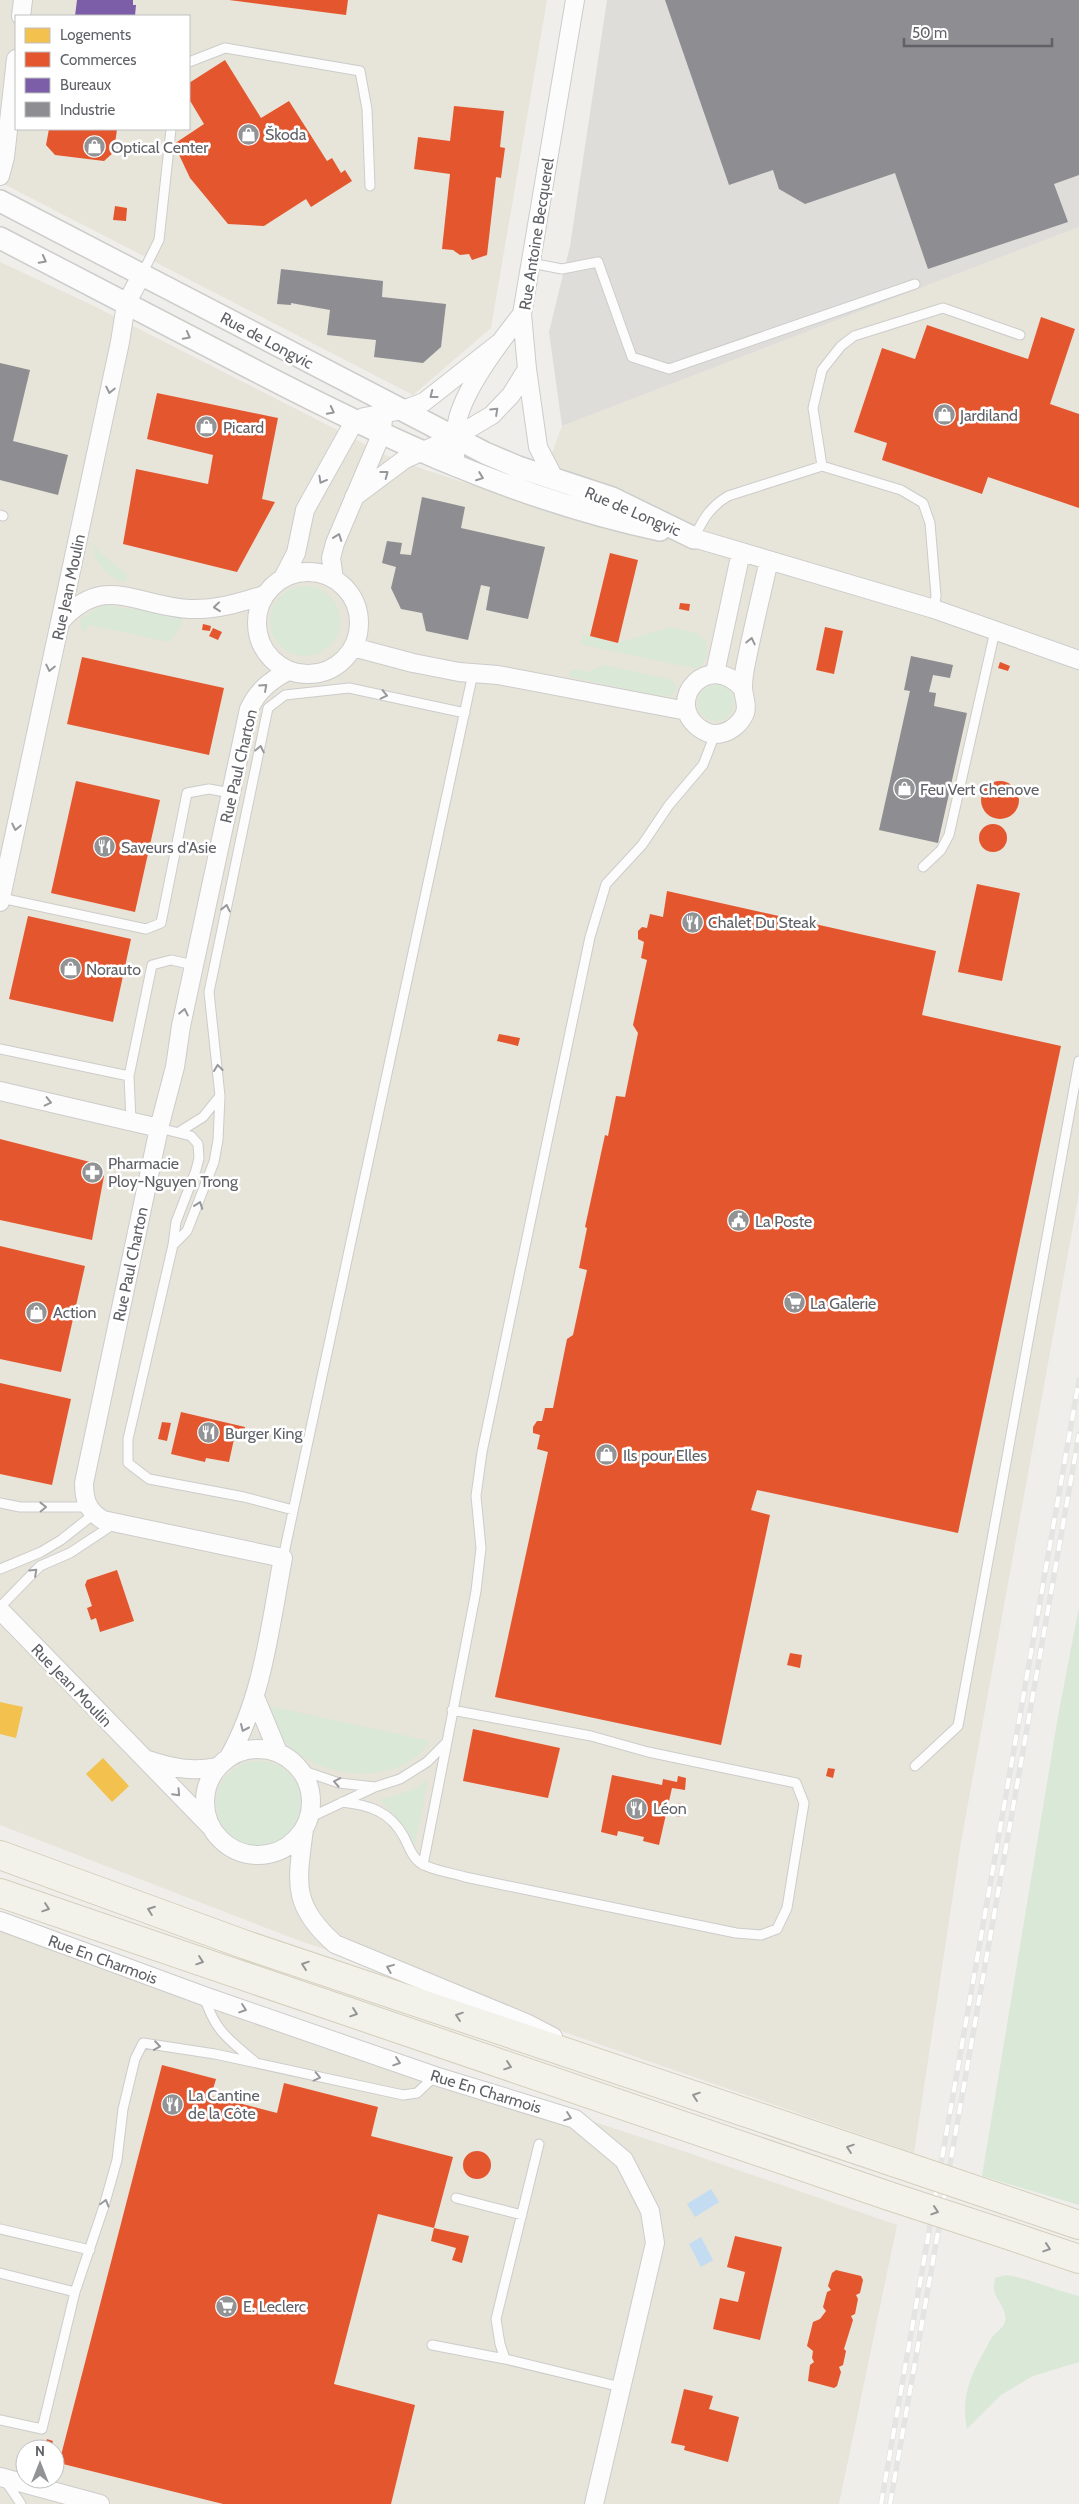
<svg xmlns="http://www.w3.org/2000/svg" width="1079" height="2504" viewBox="0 0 1079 2504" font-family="Cabin,sans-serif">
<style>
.commercial{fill:#e7e4d9;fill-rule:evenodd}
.industrial{fill:#deddda}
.green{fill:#dae8d8}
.water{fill:#c4dcf2}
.homes{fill:#f2c14e}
.shops{fill:#e4572e}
.offices{fill:#7b5ea7}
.industry{fill:#8d8d92}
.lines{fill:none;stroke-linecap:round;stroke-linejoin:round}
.service-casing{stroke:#cccccb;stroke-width:11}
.minor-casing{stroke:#cccccb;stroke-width:20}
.tertiary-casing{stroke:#cccccb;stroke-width:24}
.primary-casing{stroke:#d4cebb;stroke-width:30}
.service{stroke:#fdfcfc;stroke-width:9}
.minor{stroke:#fdfcfc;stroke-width:18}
.tertiary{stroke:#fdfcfc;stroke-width:21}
.primary{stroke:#f3f2ea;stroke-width:28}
.rail-casing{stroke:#e4e4e3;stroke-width:5.5}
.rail{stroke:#fff;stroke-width:4;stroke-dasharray:11;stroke-linecap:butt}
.primary-bridge-casing{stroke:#d4cebb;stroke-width:30;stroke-linecap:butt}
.primary-bridge{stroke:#f3f2ea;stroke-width:28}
.oneway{stroke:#97989b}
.oneway2{stroke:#939495}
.labels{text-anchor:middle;stroke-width:5;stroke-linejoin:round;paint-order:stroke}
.poi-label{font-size:16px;fill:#606267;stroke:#fff;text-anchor:start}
.street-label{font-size:16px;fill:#606267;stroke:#fff}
</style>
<rect width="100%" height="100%" fill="#efeeea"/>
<path class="commercial" d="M0 0H547L491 328 413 395 0 182ZM16 16H189V129H16Z
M1079 227V1193L961 1842 914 2153 295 1939 0 1825V262L92 305 396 460 533 505 562 426Z
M0 1928 680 2150 897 2225 839 2504H0ZM25 2449H55V2479H25Z"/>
<path class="industrial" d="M607 0H1079V227L562 426 549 332 570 246Z"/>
<path class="green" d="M92 542 99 552 128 575 124 582C104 575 95 563 92 542Z
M270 621a35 35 0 1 1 70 0a35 35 0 1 1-70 0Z
M103 605 167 614 183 619 179 629 169 642 90 625 85 632 82 631 80 619Z
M670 627 697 633 706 641 707 658 699 668 682 666 581 644 583 634 618 643Z
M604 665 672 680 676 688 672 696 657 695 570 677 569 673 572 669 588 672Z
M698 703a18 18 0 1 1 36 0a18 18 0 1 1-36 0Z
M1079 1607V2205L982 2176 1058 1716Z
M269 1706 430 1741C394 1799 275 1774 269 1706Z
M216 1804a43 43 0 1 1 86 0a43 43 0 1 1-86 0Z
M428 1780 415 1844 412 1845 404 1826 380 1800 412 1790Z
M1006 2275C1031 2279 1054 2290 1079 2296V2362L1033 2376 1001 2395 967 2429C960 2393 973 2371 991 2339 994 2333 1003 2329 1005 2322 1008 2309 996 2301 994 2290 993 2287 995 2282 995 2278Z"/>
<path class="water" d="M711 2189 719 2202 695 2217 687 2204Z
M701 2237 713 2260 701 2267 689 2244Z"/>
<path class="homes" d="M0 1702 23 1707 16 1738 0 1734Z
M103 1758 129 1786 112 1802 86 1774Z"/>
<path class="shops" d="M229 0H348L346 15Z
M225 60 261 118 289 101 327 161 332 158 341 173 345 170 352 181 311 207 306 199 264 226 228 224 190 178 174 144 204 124 189 99V83Z
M454 106 504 111 500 147 505 148 501 178 496 177 487 255 472 260 469 254 460 255 453 250 442 249 450 174 414 169 418 137 450 141Z
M49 129H117L114 152 104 161 55 155 46 145Z
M115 206 127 208 126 221 113 220Z
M1041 317 1075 329 1050 404 1079 414V508L988 477 982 494 915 471 882 460 887 443 854 432 882 348 915 359 927 325 1028 359Z
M157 393 278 418 262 499 275 502 237 572 123 544 136 469 208 484 213 455 147 439Z
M610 553 638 560 618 643 590 636Z
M680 603 690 604 689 611 679 609Z
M203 624 211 626 210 631 202 630Z
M825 627 843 631 834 674 816 670Z
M213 628 222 632 218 640 209 636Z
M82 657 224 688 209 755 67 724Z
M1000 662 1010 666 1008 671 998 668Z
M76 781 160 800 135 912 51 893Z
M981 800a19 19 0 1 1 38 0a19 19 0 1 1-38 0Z
M979 838a14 14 0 1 1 28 0a14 14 0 1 1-28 0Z
M977 884 1020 893 1002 981 958 972Z
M667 891 936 951 922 1015 1061 1046 958 1533 757 1490 751 1510 770 1515 721 1745 495 1697 548 1452 537 1449 540 1435 533 1433V1427L537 1421H542L545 1408H553L567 1339 573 1335 587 1270 579 1268 587 1228 585 1227 605 1135 608 1136 616 1096 625 1097 638 1033 633 1025 647 960 641 958 644 942 638 939V931L642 927 647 928 650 914 663 917Z
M28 916 131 939 113 1022 9 999Z
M499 1034 520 1038 518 1046 497 1041Z
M0 1139 94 1163 104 1176 92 1240 0 1220Z
M0 1246 85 1266 61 1372 0 1359Z
M0 1383 71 1399 52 1485 0 1474Z
M181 1412 245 1427 241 1441 234 1439 229 1462 206 1458 205 1462 171 1454Z
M162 1422 171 1423 167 1441 158 1439Z
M117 1570 134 1621 100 1632 96 1618 91 1620 87 1608 92 1606 85 1585 87 1580Z
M790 1653 802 1655 800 1668 787 1665Z
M473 1729 560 1748 548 1798 463 1781Z
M828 1768 835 1769 833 1778 826 1776Z
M612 1775 662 1785 663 1779 677 1782 678 1776 686 1778 685 1790 672 1788 659 1845 643 1841 644 1837 618 1831 617 1836 601 1832Z
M678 1803 682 1804 680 1817 676 1816Z
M162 2065 216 2079 211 2096 277 2113 284 2083 378 2107 371 2136 453 2157 434 2228 378 2214 334 2384 415 2405 391 2504H223L59 2463Z
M463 2165a14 14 0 1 1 28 0a14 14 0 1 1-28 0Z
M434 2228 469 2236 462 2263 452 2260 456 2248 431 2241Z
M735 2236 782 2247 760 2340 713 2329 720 2298 738 2302 745 2272 727 2267Z
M836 2270 861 2276 863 2280 860 2293 856 2295 858 2299 855 2314 851 2316 853 2320 844 2349 846 2351 843 2365 839 2367 841 2372 837 2386 834 2388 808 2381 810 2365 814 2362 812 2358 813 2351 807 2346 813 2322 820 2319 826 2311 823 2307 827 2292 831 2290 828 2286 832 2273Z
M684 2389 713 2396 709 2409 739 2417 728 2462 684 2450 685 2446 671 2443Z
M47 2439 53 2441 50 2449H44Z"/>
<path class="offices" d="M77 0H133V5H136L135 16H75Z"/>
<path class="industry" d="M665 0H1079V175L1054 184 1068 222 928 269 895 173 805 204 779 189 773 170 729 185Z
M281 269 383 281 382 297 446 304 441 347 423 363 374 357 376 340 327 335 330 310 291 303V305L277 304Z
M0 363 30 370 13 441 68 455 58 495 0 480Z
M422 497 465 507 461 528 545 547 528 619 486 610 490 587 481 585 468 640 426 631 422 613 401 609 391 588 396 567 382 563 387 541 402 543 400 554 411 555Z
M911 656 953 665 950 678 933 675 929 692 936 693 934 706 967 713 938 843 879 830 910 691 904 690Z"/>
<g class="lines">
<defs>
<path id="service" d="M189 62 225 48 360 71 367 109 370 186
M531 263 562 269 598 262 632 357 669 369 915 284
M142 274 159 240 171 129
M822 466 813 408 822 370 841 346 854 336 943 308 1020 335
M0 515 3 516
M694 538C703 519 710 507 728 496L822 466 901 490 923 503 930 523 936 596 934 609
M923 867 941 850 949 835 995 631
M1 898 146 929 161 923 187 793 209 789 231 793
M0 1049 129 1076 152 965 171 960 194 965
M129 1076 131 1121
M159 1128 191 1136 198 1144 199 1158 196 1170 176 1222 173 1245 128 1439V1463L149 1479 244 1497 293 1510
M179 1132 203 1117 220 1096 209 992 268 708 285 695 349 688 465 713
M173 1245 187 1231 214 1162 218 1140 220 1096
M0 1503 20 1507H87
M283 1558 473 673
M0 1569 41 1552 61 1540 94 1514
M0 1607 40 1566 70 1553 114 1524
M915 1766 958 1726 1079 1061
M301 1770 339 1783 375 1787
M342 1802C369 1805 390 1811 404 1837 409 1847 413 1860 424 1865 436 1871 452 1873 465 1877L736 1933 761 1935 777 1929 787 1908 804 1803 796 1783 648 1752 591 1736 452 1710
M309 1818 375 1787 400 1779 427 1762 447 1742 476 1591 481 1548 476 1496 482 1452 590 937 606 884 642 845 669 805 703 765 715 734
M423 1865 447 1742
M204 1996C215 2031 227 2038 254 2061
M539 2144 496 2319 500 2344 505 2359 621 2387
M456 2198 522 2215
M0 2229 90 2250
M0 2273 75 2292
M432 2345 505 2359
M0 2420 42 2429 75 2292 104 2206 117 2160 123 2109 135 2059 143 2043 215 2054 403 2095 417 2093 435 2076
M5 2480 21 2504"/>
<path id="minor" d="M21 16 23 0
M0 176 5 157 16 59
M527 369 538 447 555 480
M455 467C455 450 454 435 458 418 466 387 502 339 522 314
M354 497 405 459 455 437 492 415 511 395 527 369 522 314 575 0
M694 538 934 609 1079 660
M257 623a51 51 0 1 1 102 0a51 51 0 1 1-102 0Z
M283 578 296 553 305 510 354 422 364 417 403 410 424 402 499 343
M334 579 331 558 335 543 381 435 383 420
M60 622C105 572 134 606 189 609 216 610 239 603 264 595
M353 647 413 663 459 672 498 675 687 711
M715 673 741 552
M743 689C709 649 664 700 698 727 703 731 709 734 715 734 728 734 740 725 745 713 748 704 743 696 743 687 743 681 744 674 745 668 752 632 761 596 769 560
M0 902 120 342 126 304 142 274
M0 1091 159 1128
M0 1610 210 1826
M255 1697 278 1752
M205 1802a53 53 0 1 1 106 0a53 53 0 1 1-106 0Z
M229 1757C263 1697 270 1626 283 1558L103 1520C88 1511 84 1501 84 1483L159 1128 175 1067 181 1026 249 709C258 690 270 681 288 671
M148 1760C172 1768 192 1772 217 1767
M304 1829C297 1883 291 1905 335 1944L526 2023 553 2037
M0 1921 204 1996 435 2076 575 2119 624 2160 650 2211 655 2243 594 2504
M0 2477 100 2504"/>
<path id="tertiary" d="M0 201 485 453 518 467 612 498 694 538
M0 238C77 278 154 318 231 358 370 431 506 497 660 530"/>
<path id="primary" d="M0 1855 246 1945 896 2163
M0 1893 889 2196
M1020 2205 1079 2225
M1014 2237 1079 2259"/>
</defs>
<use href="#service" class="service-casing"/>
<use href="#minor" class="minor-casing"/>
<use href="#tertiary" class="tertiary-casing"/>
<use href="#primary" class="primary-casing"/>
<use href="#service" class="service"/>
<use href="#minor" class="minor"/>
<use href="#tertiary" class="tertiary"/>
<use href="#primary" class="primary"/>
<defs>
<path id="rail" d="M881 2504 1079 1380
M890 2504 1079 1434"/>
</defs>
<use href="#rail" class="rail-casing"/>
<use href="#rail" class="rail"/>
<defs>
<path id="primary-bridge" d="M896 2163 1020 2205
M889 2196 1014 2237"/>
</defs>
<use href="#primary-bridge" class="primary-bridge-casing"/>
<use href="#primary-bridge" class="primary-bridge"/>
</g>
<defs><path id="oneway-chevron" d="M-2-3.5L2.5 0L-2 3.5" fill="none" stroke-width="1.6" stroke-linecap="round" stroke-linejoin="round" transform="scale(1.25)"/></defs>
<g class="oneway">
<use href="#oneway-chevron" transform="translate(43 260) rotate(28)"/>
<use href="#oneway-chevron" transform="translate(187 336) rotate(28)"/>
<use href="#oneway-chevron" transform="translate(110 390) rotate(102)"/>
<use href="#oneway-chevron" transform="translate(433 395) rotate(142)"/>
<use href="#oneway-chevron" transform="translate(331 411) rotate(27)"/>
<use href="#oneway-chevron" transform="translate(495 411) rotate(-43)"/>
<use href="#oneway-chevron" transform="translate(385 474) rotate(-37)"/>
<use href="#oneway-chevron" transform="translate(480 477) rotate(21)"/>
<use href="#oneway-chevron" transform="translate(322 480) rotate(119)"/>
<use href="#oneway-chevron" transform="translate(338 537) rotate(-70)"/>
<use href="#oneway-chevron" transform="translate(217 607) rotate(174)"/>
<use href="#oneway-chevron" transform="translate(751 641) rotate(-78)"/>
<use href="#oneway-chevron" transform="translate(50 668) rotate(102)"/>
<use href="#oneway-chevron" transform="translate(264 687) rotate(-42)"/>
<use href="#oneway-chevron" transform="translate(384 695) rotate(13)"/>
<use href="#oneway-chevron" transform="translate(260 749) rotate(-78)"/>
<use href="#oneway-chevron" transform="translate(16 827) rotate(102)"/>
<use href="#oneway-chevron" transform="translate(226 908) rotate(-78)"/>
<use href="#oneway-chevron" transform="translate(184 1012) rotate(-78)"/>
<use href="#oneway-chevron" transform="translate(218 1068) rotate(-97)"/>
<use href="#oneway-chevron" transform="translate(48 1102) rotate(13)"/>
<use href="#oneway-chevron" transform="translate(199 1205) rotate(-70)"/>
<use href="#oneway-chevron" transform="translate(43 1507) rotate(-1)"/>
<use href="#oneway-chevron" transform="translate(34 1572) rotate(-43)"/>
<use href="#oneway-chevron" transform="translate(244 1728) rotate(114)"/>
<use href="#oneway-chevron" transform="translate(337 1782) rotate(-169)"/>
<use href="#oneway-chevron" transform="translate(177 1793) rotate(47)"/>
<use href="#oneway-chevron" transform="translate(390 1968) rotate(-158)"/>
<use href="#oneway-chevron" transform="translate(243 2009) rotate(19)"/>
<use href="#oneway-chevron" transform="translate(157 2046) rotate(8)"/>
<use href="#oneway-chevron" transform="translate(397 2062) rotate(19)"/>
<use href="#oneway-chevron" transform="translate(317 2077) rotate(13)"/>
<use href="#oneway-chevron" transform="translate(568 2117) rotate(19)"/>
<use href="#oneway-chevron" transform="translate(105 2203) rotate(-74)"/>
</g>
<g class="oneway2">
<use href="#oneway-chevron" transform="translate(46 1908) rotate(19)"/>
<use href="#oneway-chevron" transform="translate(151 1910) rotate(-160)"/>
<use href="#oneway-chevron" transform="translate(200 1961) rotate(19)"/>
<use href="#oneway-chevron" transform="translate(305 1965) rotate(-161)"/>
<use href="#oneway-chevron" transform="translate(354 2013) rotate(19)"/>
<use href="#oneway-chevron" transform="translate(459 2016) rotate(-161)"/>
<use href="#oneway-chevron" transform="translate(508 2066) rotate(19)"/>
<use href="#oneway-chevron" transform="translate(696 2096) rotate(-161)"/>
<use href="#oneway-chevron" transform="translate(850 2148) rotate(-161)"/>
<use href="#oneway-chevron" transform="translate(935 2211) rotate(18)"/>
<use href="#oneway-chevron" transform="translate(1047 2248) rotate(18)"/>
</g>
<defs>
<symbol id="shop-disc" viewBox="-11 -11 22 22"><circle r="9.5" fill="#929395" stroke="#fff"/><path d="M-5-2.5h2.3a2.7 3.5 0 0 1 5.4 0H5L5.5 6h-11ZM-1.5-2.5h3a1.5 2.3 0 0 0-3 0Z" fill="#fff"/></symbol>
<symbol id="restaurant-disc" viewBox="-11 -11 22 22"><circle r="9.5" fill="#929395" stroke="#fff"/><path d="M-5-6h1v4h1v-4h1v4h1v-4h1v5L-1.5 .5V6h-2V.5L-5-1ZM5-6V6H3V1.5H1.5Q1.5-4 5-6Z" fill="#fff"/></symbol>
<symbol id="pharmacy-disc" viewBox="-11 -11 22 22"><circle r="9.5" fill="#929395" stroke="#fff"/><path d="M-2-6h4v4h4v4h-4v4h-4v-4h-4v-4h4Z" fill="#fff"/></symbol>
<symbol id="civic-disc" viewBox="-11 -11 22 22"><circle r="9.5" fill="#929395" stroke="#fff"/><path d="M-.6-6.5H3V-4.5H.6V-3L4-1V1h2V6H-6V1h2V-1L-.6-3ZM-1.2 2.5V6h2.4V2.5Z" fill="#fff"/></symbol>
<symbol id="supermarket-disc" viewBox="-11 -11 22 22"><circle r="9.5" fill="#929395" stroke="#fff"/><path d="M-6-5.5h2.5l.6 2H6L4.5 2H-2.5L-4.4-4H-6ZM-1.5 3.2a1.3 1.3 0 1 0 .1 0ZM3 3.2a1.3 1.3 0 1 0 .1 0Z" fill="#fff"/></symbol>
</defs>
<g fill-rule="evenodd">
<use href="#shop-disc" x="236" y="122" width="25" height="25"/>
<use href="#shop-disc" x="82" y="134" width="25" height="25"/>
<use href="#shop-disc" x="932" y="402" width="25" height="25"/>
<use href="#shop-disc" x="194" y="414" width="25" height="25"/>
<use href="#shop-disc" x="892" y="776" width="25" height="25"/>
<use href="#restaurant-disc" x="92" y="834" width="25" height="25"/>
<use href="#restaurant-disc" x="680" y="910" width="25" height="25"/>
<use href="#shop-disc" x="58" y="956" width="25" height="25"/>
<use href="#pharmacy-disc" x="80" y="1160" width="25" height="25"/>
<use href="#civic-disc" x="726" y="1208" width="25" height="25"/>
<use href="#supermarket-disc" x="782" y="1290" width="25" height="25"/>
<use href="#shop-disc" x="24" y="1300" width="25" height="25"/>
<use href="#restaurant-disc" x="196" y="1420" width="25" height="25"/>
<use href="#shop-disc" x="594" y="1442" width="25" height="25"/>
<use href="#restaurant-disc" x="624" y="1796" width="25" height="25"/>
<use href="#restaurant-disc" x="160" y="2092" width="25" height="25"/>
<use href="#supermarket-disc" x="214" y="2294" width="25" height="25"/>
</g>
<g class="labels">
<g class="poi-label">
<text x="265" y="140">Škoda</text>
<text x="111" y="153">Optical Center</text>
<text x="960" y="421">Jardiland</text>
<text x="223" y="433">Picard</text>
<text x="920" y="795">Feu Vert Chenove</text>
<text x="121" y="853">Saveurs d'Asie</text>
<text x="708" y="928">Chalet Du Steak</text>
<text x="86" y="975">Norauto</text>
<text x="108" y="1169">Pharmacie<tspan x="108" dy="18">Ploy-Nguyen Trong</tspan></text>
<text x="755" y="1227">La Poste</text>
<text x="810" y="1309">La Galerie</text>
<text x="53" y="1318">Action</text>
<text x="225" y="1439">Burger King</text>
<text x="623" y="1461">Ils pour Elles</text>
<text x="653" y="1814">Léon</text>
<text x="188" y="2101">La Cantine<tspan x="188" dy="18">de la Côte</tspan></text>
<text x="243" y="2312">E. Leclerc</text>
</g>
<g class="street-label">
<text transform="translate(536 234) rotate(-81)" y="6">Rue Antoine Becquerel</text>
<text transform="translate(267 340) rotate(28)" y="6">Rue de Longvic</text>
<text transform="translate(633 511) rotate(23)" y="6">Rue de Longvic</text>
<text transform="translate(68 587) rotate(-78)" y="6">Rue Jean Moulin</text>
<text transform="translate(238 766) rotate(-77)" y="6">Rue Paul Charton</text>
<text transform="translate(130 1264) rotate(-78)" y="6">Rue Paul Charton</text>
<text transform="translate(72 1685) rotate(46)" y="6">Rue Jean Moulin</text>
<text transform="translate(103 1959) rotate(20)" y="6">Rue En Charmois</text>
<text transform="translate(486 2091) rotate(17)" y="6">Rue En Charmois</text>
</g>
</g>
<rect x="15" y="15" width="175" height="115" fill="#ffffff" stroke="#bfc0c2"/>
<rect x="25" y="28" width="25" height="15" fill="#f2c14e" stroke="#bfc0c2"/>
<text x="60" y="40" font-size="15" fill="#606267">Logements</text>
<rect x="25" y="52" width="25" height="15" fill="#e4572e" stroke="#bfc0c2"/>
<text x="60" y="65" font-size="15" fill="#606267">Commerces</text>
<rect x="25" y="78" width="25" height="15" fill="#7b5ea7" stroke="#bfc0c2"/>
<text x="60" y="90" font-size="15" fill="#606267">Bureaux</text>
<rect x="25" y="102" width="25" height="15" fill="#8d8d92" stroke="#bfc0c2"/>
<text x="60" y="115" font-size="15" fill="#606267">Industrie</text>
<g transform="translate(40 2464)"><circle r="24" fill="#ffffff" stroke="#bfc0c2"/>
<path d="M0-4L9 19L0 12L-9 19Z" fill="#929395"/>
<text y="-8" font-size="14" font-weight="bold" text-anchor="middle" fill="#606267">N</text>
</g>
<path d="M904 38v8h148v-8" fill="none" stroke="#606267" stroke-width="2.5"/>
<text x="912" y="38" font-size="15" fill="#606267" stroke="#ffffff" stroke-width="4" paint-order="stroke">50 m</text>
</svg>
